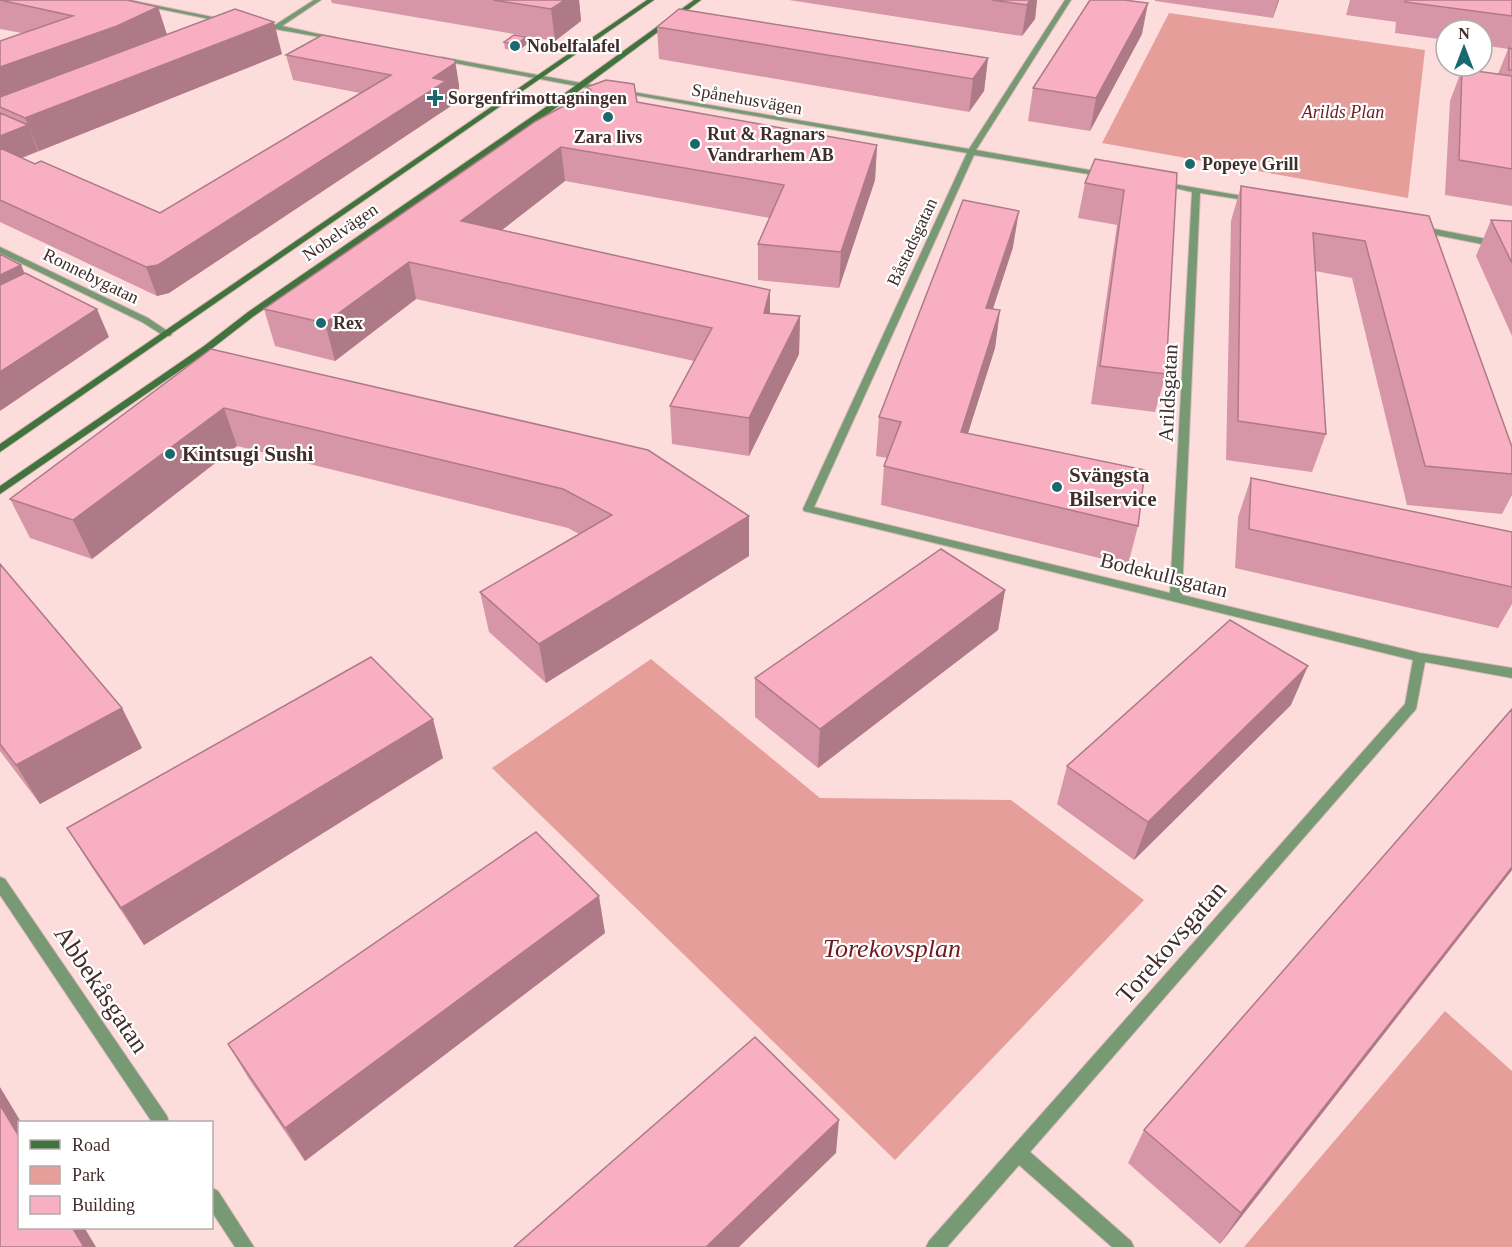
<svg xmlns="http://www.w3.org/2000/svg" width="1512" height="1247" viewBox="0 0 1512 1247" font-family="'Times New Roman',serif">
<style>
.green{fill:#e59e9a}
.lines{fill:none;stroke-linecap:round;stroke-linejoin:round}
.street-casing{stroke:#d7bab8;stroke-width:2}
.secondary-casing{stroke:#d7bab8;stroke-width:2}
.street{fill:#779973;fill-rule:evenodd}
.secondary{fill:#41733c;fill-rule:evenodd}
.wall{fill:#d696a7}
.shaded-wall{fill:#ae7a88}
.building{fill:#f9afc2;stroke:#ae7a88;stroke-width:1.5}
.poi-dot{fill:#1b686e;stroke:#fff;stroke-width:2}
.labels{text-anchor:middle;stroke-width:4.5;stroke-linejoin:round;paint-order:stroke}
.far-poi-label{font-size:18px;font-weight:bold;fill:#412d2c;stroke:#fff;text-anchor:start}
.far-street-label{font-size:18px;fill:#412d2c;stroke:#fff}
.far-park-label{font-size:18px;font-style:italic;fill:#6f1a1f;stroke:#fff}
.street-label{font-size:21px;fill:#412d2c;stroke:#fff}
.poi-label{font-size:21px;font-weight:bold;fill:#412d2c;stroke:#fff;text-anchor:start}
.near-street-label{font-size:26px;fill:#412d2c;stroke:#fff}
.near-park-label{font-size:26px;font-style:italic;fill:#6f1a1f;stroke:#fff}
</style>
<rect width="100%" height="100%" fill="#fddddb"/>
<path class="green" d="M1169 13 1425 50 1408 198 1102 143Z
M651 659 820 798 1011 800 1144 900 895 1160 492 768Z
M1445 1011 1512 1071V1247H1244Z"/>
<g class="lines">
<defs>
<path id="street" d="M116 0H129L232 21 229 23Z
M314 0H321L282 26 337 38V40L258 26 261 24 275 25Z
M1065 0H1071L976 150 1106 173 1110 175 1106 177 974 155 814 507 1170 593 1192 192 1158 184 1162 182 1254 198 1258 200 1257 202 1200 193 1182 595 1420 653 1512 668V678L1425 662 1416 709 1030 1152 1131 1241 1134 1247H1112L1019 1165 947 1247H926L929 1241 1405 704 1413 660 804 511 803 509 967 153 617 92 621 90 969 149Z
M441 57 603 87 607 89 603 91 439 60 438 59Z
M1419 226 1512 244V250L1416 231V227Z
M0 247 148 318 172 334 170 336H164L142 322 0 253Z
M0 877 5 879 167 1116 169 1122H152L0 895Z
M212 1188 218 1191 254 1247H235L212 1212Z"/>
<path id="secondary" d="M647 0H654L0 452V444Z
M694 0H701L549 113 254 316 210 350 0 494V486L204 346 248 312 543 109Z"/>
</defs>
<use href="#street" class="street-casing"/>
<use href="#secondary" class="secondary-casing"/>
<use href="#street" class="street"/>
<use href="#secondary" class="secondary"/>
</g>
<path class="wall" d="M0 0 158 7 167 35 282 54 22 158 160 213 360 93 293 80 286 55 459 85V89L449 95 451 106 169 293 157 296 0 222V41L22 33 0 29Z
M331 0H579L581 21 555 41 332 3Z
M789 0H1037L1035 19 1022 36Z
M1155 0H1279L1273 18 1155 1Z
M1350 0H1512V206L1445 195 1450 101 1462 69 1498 74 1508 49 1482 45V30H1446V40L1395 33 1396 22 1346 15Z
M657 27 988 58 984 91 969 112 659 59Z
M1142 34 1090 131 1028 121 1033 88Z
M526 37 527 44 518 51 505 49 504 42Z
M587 87 637 102 877 145 875 180 839 288 758 280V244L770 218 565 181 502 230 770 290V314L800 316 799 354 749 456 672 444 670 406 694 361 416 299 335 361 275 346 264 309 576 99 575 95 587 91Z
M1177 173 1166 374 1155 412 1091 404 1117 225 1078 218 1085 183Z
M1241 186 1429 216 1512 447V495L1502 514 1407 505 1352 278 1315 271 1326 434 1312 472 1226 460 1231 221Z
M1491 220 1512 221V336L1476 256Z
M1013 247 993 309 1000 310 995 348 968 433 1138 526 1128 565 881 505 884 466 887 458 876 456 879 417Z
M211 349 749 556 546 683 489 632 480 592 579 534 568 528 237 446 92 559 30 538 10 499Z
M1251 478 1512 532V604L1498 628 1235 568 1238 517Z
M0 564 122 708 142 748 40 804 0 751Z
M1005 590 998 630 818 768 755 717V678Z
M1291 705 1134 860 1057 804 1067 766Z
M443 758 144 945 91 866 67 828Z
M1512 870 1220 1244 1128 1163 1144 1130Z
M605 933 305 1161 249 1079 228 1044Z"/>
<path class="shaded-wall" d="M565 0H579L581 21 555 41 551 9Z
M1030 0H1037L1035 19 1022 36 1027 5Z
M1278 0H1279L1273 18Z
M1148 3 1142 34 1090 131 1096 98Z
M158 7 168 38 0 104V67Z
M274 22 282 54 39 151 25 118Z
M526 37 527 44 518 51 517 44Z
M988 58 984 91 969 112 973 79Z
M455 60 459 85V89L449 95 451 106 169 293 157 296 146 267 433 78Z
M28 125 38 151 0 167V136Z
M877 145 875 180 839 288 841 252Z
M561 147 565 181 467 257 461 221Z
M1019 211 1013 247 981 345 986 308Z
M409 262 416 299 335 361 325 323Z
M21 265 37 301 0 320V275Z
M770 290V327L764 313Z
M97 309 109 337 0 411V372Z
M1000 310 995 348 956 471 961 432Z
M800 316 799 354 749 456V418Z
M224 408 237 446 92 559 73 520Z
M749 516V556L546 683 539 644Z
M1005 590 998 630 818 768 820 729Z
M1308 666 1291 705 1134 860 1148 822Z
M122 708 142 748 40 804 16 765Z
M433 719 443 758 144 945 121 908Z
M1512 867V870L1220 1244 1241 1213Z
M599 896 605 933 305 1161 285 1128Z
M0 1087 21 1122H20V1138L0 1105Z
M839 1120 836 1153 739 1247H706Z
M72 1227H84L96 1247H84Z"/>
<path class="building" d="M0 0H127L158 7 117 26 0 67V41L73 16Z
M493 0H565L551 9Z
M992 0H1030L1027 5Z
M1090 0H1124L1148 3 1096 98 1033 88Z
M1406 0H1512V16L1405 2Z
M235 9 274 22 25 118 0 107V97Z
M679 9 988 58 973 79 657 27Z
M322 35 455 60V63L433 78 446 81 158 265 146 267 0 200V148L35 164 41 161 160 213 391 75 286 55Z
M514 35 526 37 517 44 504 42Z
M1509 48 1512 49V70H1509Z
M1462 69 1512 76V169L1459 160Z
M606 80 634 84 637 102 877 145 841 252 758 244 784 185 561 147 461 221 770 290 764 313 800 316 749 418 670 406 712 328 409 262 325 323 264 309 536 121 578 98 575 95 591 90 587 87Z
M0 113 28 125 0 136Z
M1095 159 1177 173 1166 374 1100 366 1124 190 1085 183Z
M1241 186 1429 216 1512 447V474L1425 466 1365 241 1313 233 1326 434 1238 421Z
M963 200 1019 211 986 308 1000 310 961 432 1145 470 1138 526 884 466 901 422 879 417Z
M1491 220 1512 221V263Z
M0 254 21 265 0 275Z
M25 273 97 309 0 372V285Z
M211 349 648 450 749 516 539 644 480 592 612 515 563 489 224 408 73 520 10 499Z
M1251 478 1512 532V587L1249 529Z
M941 549 1005 590 820 729 755 678Z
M0 564 122 708 16 765 0 744Z
M1230 620 1308 666 1148 822 1067 766Z
M371 657 433 719 121 908 67 828Z
M1512 709V867L1241 1213 1144 1130Z
M536 832 599 896 285 1128 228 1044Z
M755 1037 839 1120 706 1247H514Z
M0 1105 20 1138V1227H72L84 1247H0Z"/>
<g class="poi-dot">
<circle cx="515" cy="46" r="6"/>
<path d="M432 89h6v6h6v6h-6v6h-6v-6h-6v-6h6z"/>
<circle cx="608" cy="117" r="6"/>
<circle cx="695" cy="144" r="6"/>
<circle cx="1190" cy="164" r="6"/>
<circle cx="321" cy="323" r="6"/>
<circle cx="170" cy="454" r="6"/>
<circle cx="1057" cy="487" r="6"/>
</g>
<g class="labels">
<g class="far-poi-label">
<text x="527" y="52">Nobelfalafel</text>
<text x="448" y="104">Sorgenfrimottagningen</text>
<text x="707" y="140">Rut &amp; Ragnars<tspan x="707" dy="21">Vandrarhem AB</tspan></text>
<text x="608" y="143" text-anchor="middle">Zara livs</text>
<text x="1202" y="170">Popeye Grill</text>
<text x="333" y="329">Rex</text>
</g>
<g class="far-street-label">
<text transform="translate(747 99) rotate(10)" y="6">Spånehusvägen</text>
<text transform="translate(340 232) rotate(-35)" y="6">Nobelvägen</text>
<text transform="translate(912 242) rotate(-65)" y="6">Båstadsgatan</text>
<text transform="translate(91 276) rotate(26)" y="6">Ronnebygatan</text>
</g>
<g class="far-park-label">
<text x="1343" y="118">Arilds Plan</text>
</g>
<g class="street-label">
<text transform="translate(1168 393) rotate(-87)" y="7">Arildsgatan</text>
<text transform="translate(1164 575) rotate(14)" y="7">Bodekullsgatan</text>
</g>
<g class="poi-label">
<text x="182" y="461">Kintsugi Sushi</text>
<text x="1069" y="482">Svängsta<tspan x="1069" dy="24">Bilservice</tspan></text>
</g>
<g class="near-street-label">
<text transform="translate(1171 942) rotate(-49)" y="9">Torekovsgatan</text>
<text transform="translate(102 989) rotate(56)" y="9">Abbekåsgatan</text>
</g>
<g class="near-park-label">
<text x="892" y="957">Torekovsplan</text>
</g>
</g>
<rect x="18" y="1121" width="195" height="108" fill="#ffffff" stroke="#b3abab" stroke-width="1.5"/>
<rect x="30" y="1140" width="30" height="9" fill="#41733c" stroke="#b3abab" stroke-width="1.5"/>
<text x="72" y="1151" font-size="18" fill="#412d2c">Road</text>
<rect x="30" y="1166" width="30" height="18" fill="#e59e9a" stroke="#b3abab" stroke-width="1.5"/>
<text x="72" y="1181" font-size="18" fill="#412d2c">Park</text>
<rect x="30" y="1196" width="30" height="18" fill="#f9afc2" stroke="#b3abab" stroke-width="1.5"/>
<text x="72" y="1211" font-size="18" fill="#412d2c">Building</text>
<g transform="translate(1464 48)"><circle r="28" fill="#ffffff" stroke="#b3abab" stroke-width="1.5"/>
<path d="M0-4.5L10 22L0 15L-10 22Z" fill="#1b686e"/>
<text y="-9" font-size="16" font-weight="bold" text-anchor="middle" fill="#412d2c">N</text>
</g>
</svg>
